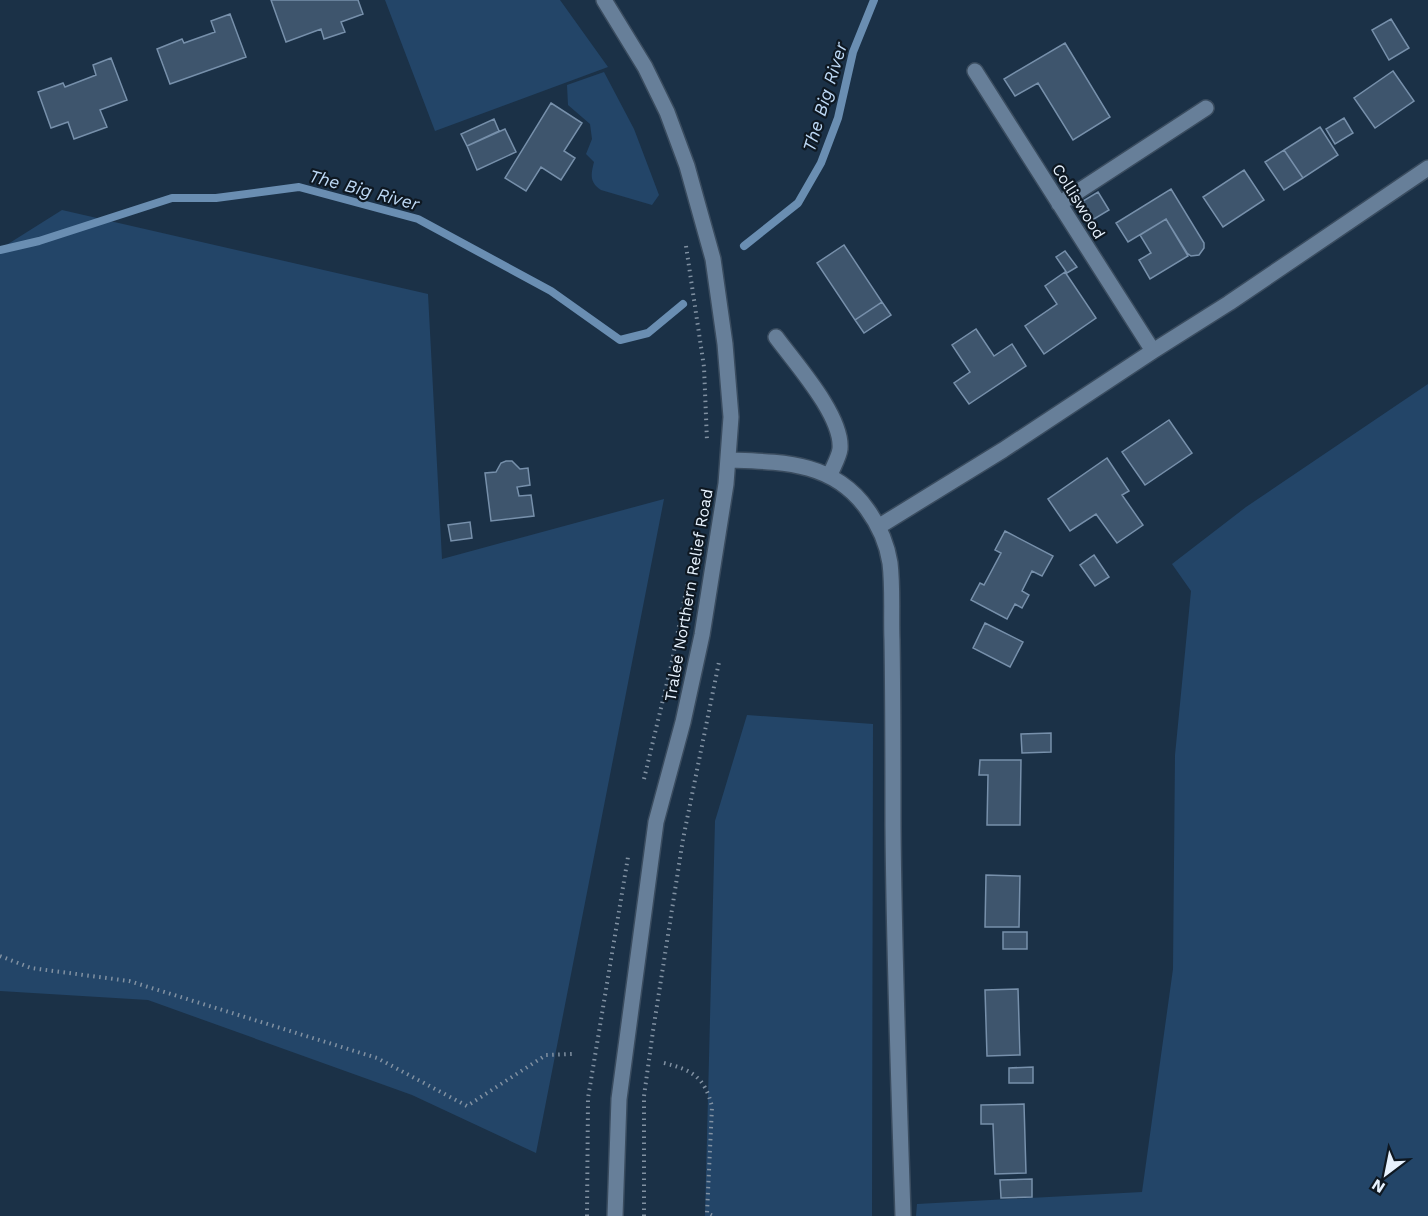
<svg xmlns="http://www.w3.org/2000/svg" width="1428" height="1216" viewBox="0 0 1428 1216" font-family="'Work Sans',sans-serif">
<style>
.green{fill:#234568}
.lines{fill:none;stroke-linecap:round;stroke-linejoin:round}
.stream{stroke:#6a8eb2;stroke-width:8}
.building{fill:#3e556d;stroke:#7790ab;stroke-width:1.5}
.minor-casing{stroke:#3a4c5f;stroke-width:18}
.path{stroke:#8191a2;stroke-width:4;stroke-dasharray:1.5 4.5;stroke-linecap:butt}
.minor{stroke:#677f99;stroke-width:15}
.labels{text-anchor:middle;stroke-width:4.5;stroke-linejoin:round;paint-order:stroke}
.street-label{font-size:16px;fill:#e7f2fe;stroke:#0e1822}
.water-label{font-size:18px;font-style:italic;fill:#bdd8f4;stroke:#0e1822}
</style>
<rect width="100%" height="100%" fill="#1b3147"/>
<path class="green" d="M385 0H560L608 67 435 131Z
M604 72 634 129 659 195 652 205 601 190C589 182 591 174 594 162L586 154 592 139 590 124 568 105 567 85Z
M62 210 428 294 442 559 664 499 536 1153 412 1095 148 1000 0 991V249Z
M1428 384V1216H916L917 1204 1142 1192 1173 969 1175 755 1191 591 1172 564 1246 507Z
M747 715 873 724 872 1216H705L715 821Z"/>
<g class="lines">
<path class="stream" d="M744 246 798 203 821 163 838 118 853 52 874 0
M0 250 39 241 172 198H216L299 187 418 219 551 291 620 340 648 333 683 304"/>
</g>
<path class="building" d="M271 0H358L363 14 341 22 345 32 324 39 321 29 286 42Z
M230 14 246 57 170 84 157 49 182 39 184 43 215 32 211 21Z
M1391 19 1409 48 1389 60 1372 30Z
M1065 43 1110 117 1073 140 1038 83 1015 96 1004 79Z
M111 58 127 100 100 110 107 127 74 139 68 122 51 128 38 92 63 83 65 87 96 75 93 65Z
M1393 71 1414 101 1375 128 1354 98Z
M551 103 582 123 564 151 575 158 561 180 541 167 526 191 505 178Z
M1344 118 1353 133 1335 144 1326 129Z
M494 119 499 131 467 146 461 134Z
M1320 127 1338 155 1303 178 1284 150Z
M505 129 516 152 477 170 467 146Z
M1284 150 1303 178 1284 190 1265 162Z
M1244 170 1264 200 1223 227 1203 197Z
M1171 189 1204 243V248L1199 255 1191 256 1187 253 1166 219 1128 242 1116 223Z
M1098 192 1109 210 1089 222 1078 204Z
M1166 219 1188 256 1150 279 1139 260 1151 253 1140 235Z
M844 245 882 302 855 320 817 263Z
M1065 251 1077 267 1067 273 1056 257Z
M1065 272 1096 318 1044 354 1025 326 1057 304 1045 286Z
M882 302 891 315 864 333 855 320Z
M976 329 994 356 1012 344 1026 366 969 404 954 383 970 372 952 345Z
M1169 420 1192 453 1145 485 1122 452Z
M1107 458 1129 491 1122 495 1143 525 1117 543 1096 514 1070 531 1048 499Z
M506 461H512L520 469 528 468 530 485 517 487 519 496 531 495 534 516 491 521 485 473 496 472 501 463Z
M470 522 472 538 451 541 448 525Z
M1005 531 1053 556 1042 576 1032 571 1022 591 1029 595 1022 608 1015 604 1007 619 971 600 980 583 984 585 1001 553 995 550Z
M1094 555 1109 577 1095 586 1080 565Z
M985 623 1023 642 1010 667 973 648Z
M1051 733V752L1022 753 1021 734Z
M980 760H1021L1020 825H987L988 775H979Z
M986 875 1020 876 1019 927H985Z
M1003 932H1027V949H1003Z
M1018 989 1020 1055 987 1056 985 990Z
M1033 1067V1083H1009V1068Z
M1024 1104 1026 1173 995 1174 993 1124H981V1105Z
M1032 1179V1197L1001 1198 1000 1180Z"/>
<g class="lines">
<defs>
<path id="minor" d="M604 0 645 67 667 112 687 166 713 259 725 344 731 417 726 484 702 635 683 722 656 822 619 1099 615 1216
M975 71 1153 351
M1059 204 1206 108
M776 337C795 363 843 416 840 449 839 457 833 467 830 475
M728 460C781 462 833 461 867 509 878 524 887 544 890 563 893 588 891 615 892 640 893 702 893 764 893 826 894 956 899 1086 903 1216
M878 527 1003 450 1153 351 1229 303 1428 168"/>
</defs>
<use href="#minor" class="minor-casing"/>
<path class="path" d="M686 246 704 367 707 441
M644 779 671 666 688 581
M0 956 31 968 129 981 377 1058 467 1106 546 1055 573 1054
M664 1063C692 1070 705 1077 712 1107L707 1213 713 1216
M587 1216 588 1098 628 857
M644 1216V1096L653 1031 683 839 719 662"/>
<use href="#minor" class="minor"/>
</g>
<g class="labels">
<g class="street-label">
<text transform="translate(1079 201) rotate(58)" y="6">Colliswood</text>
<text transform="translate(688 595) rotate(-80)" y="6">Tralee Northern Relief Road</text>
</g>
<g class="water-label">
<text transform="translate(825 97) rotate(-73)" y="6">The Big River</text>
<text transform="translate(364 190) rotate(15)" y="6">The Big River</text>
</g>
</g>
<g transform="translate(1386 1174) rotate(212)" stroke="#0e1822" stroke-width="4.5" paint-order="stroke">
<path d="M0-4.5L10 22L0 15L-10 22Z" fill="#e7f2fe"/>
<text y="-9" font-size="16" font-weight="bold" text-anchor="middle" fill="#e7f2fe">N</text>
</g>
</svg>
